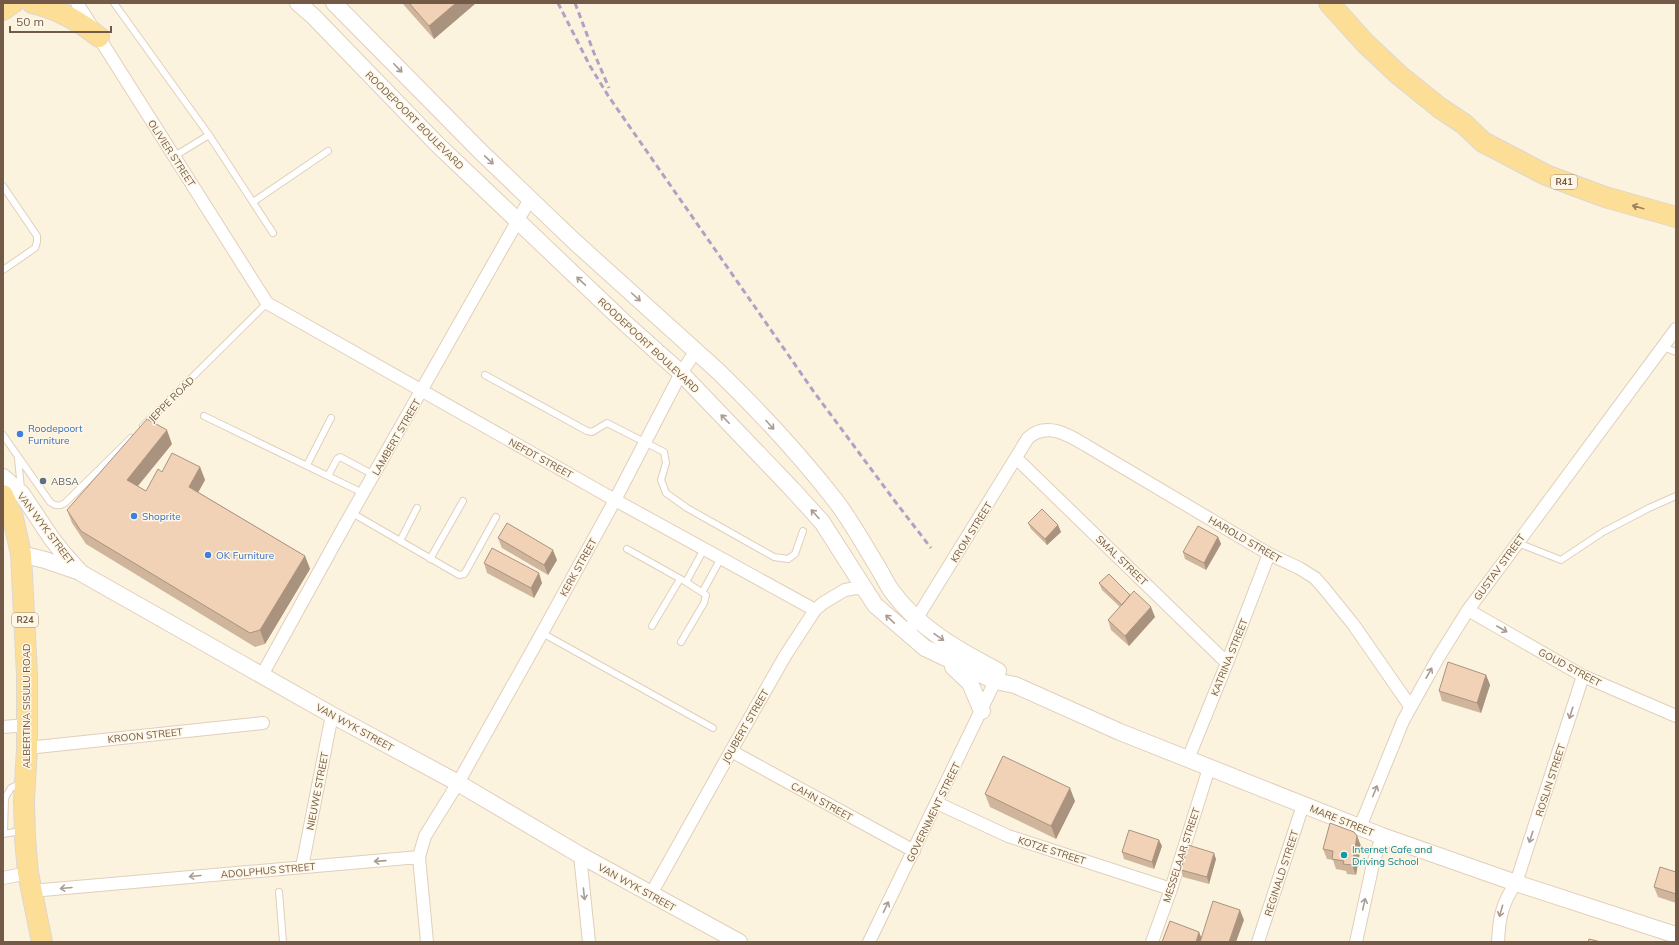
<svg xmlns="http://www.w3.org/2000/svg" width="1679" height="945" viewBox="0 0 1679 945" font-family="Mulish,sans-serif">
<style>
.lines{fill:none;stroke-linecap:round;stroke-linejoin:round}
.service-casing{stroke:#e0cfbb;stroke-width:8}
.minor-casing{stroke:#e0cfbb;stroke-width:14}
.tertiary-casing{stroke:#e0cfbb;stroke-width:18}
.primary-casing{stroke:#ddd7d3;stroke-width:22}
.service{stroke:#fff;stroke-width:6}
.minor{stroke:#fff;stroke-width:12}
.tertiary{stroke:#fff;stroke-width:16}
.primary{stroke:#fdde96;stroke-width:20}
.rail{stroke:#b69fc5;stroke-width:3;stroke-dasharray:6 4;stroke-linecap:butt}
.wall{fill:#d0b59d}
.shaded-wall{fill:#a9937f}
.building{fill:#f2d2b6;stroke:#a9937f}
.oneway{stroke:#ab9c91}
.oneway2{stroke:#9c825f}
.shop-dot{fill:#3f7fe0;stroke:#fff7e5;stroke-width:1.5}
.service-dot{fill:#5c6f8a;stroke:#fff7e5;stroke-width:1.5}
.culture-dot{fill:#0f9aa8;stroke:#fff7e5;stroke-width:1.5}
.labels{text-anchor:middle;stroke-width:3;stroke-linejoin:round;paint-order:stroke}
.shield{fill:#fff7e5;stroke:#9d8976;stroke-width:1}
.shield-label{font-size:9px;font-weight:bold;fill:#735a47}
.street-label{font-size:10px;fill:#735a47;stroke:#fff7e5}
.shop-label{font-size:10px;fill:#366cbe;stroke:#fff7e5;text-anchor:start}
.service-label{font-size:10px;fill:#4e5e75;stroke:#fff7e5;text-anchor:start}
.culture-label{font-size:10px;fill:#0d838f;stroke:#fff7e5;text-anchor:start}
</style>
<rect width="100%" height="100%" fill="#fcf3df"/>
<g class="lines">
<defs>
<path id="service" d="M114 3 209 135
M173 157 209 135 273 233
M3 186 37 236V242L35 248 3 270
M253 202 328 151
M1663 347 1676 352
M485 375 587 431 592 432 607 423 664 452 666 463 661 480 666 493 687 508 774 557 788 559 795 554 803 531
M204 416 363 493
M143 426 267 303
M3 435 50 502C55 506 59 507 65 503L131 438
M18 458 21 489
M307 465 331 418
M328 476 337 459 340 457 374 475
M352 513 459 575 464 574 466 571 496 517
M400 541 417 508
M1518 543 1561 560 1603 532 1649 508 1676 496
M627 549 686 582 706 595 704 603 681 642
M430 559 463 501
M686 582 704 549
M703 591 721 558
M652 626 680 579
M542 633 713 728
M3 834 21 831
M4 834 5 798 11 788 22 783
M279 892 283 942"/>
<path id="minor" d="M77 3 267 303 615 500 815 610
M1016 458 1227 663
M1468 610 1583 676 1676 716
M912 626 1028 438C1047 421 1069 435 1087 446L1269 554 1299 568 1315 578 1323 587 1353 624 1410 706
M262 675 346 523 530 199
M3 727 27 725
M27 748 263 723
M731 751 914 851
M1188 759 1227 663 1269 554
M937 803 1008 836 1171 889
M1360 827 1403 721 1438 658 1468 610 1676 329
M580 855 589 942
M302 867 332 715
M3 878 28 873
M31 891 419 857
M651 894 731 751 785 656 815 610 823 603 845 590 856 588 865 590
M427 942 419 857 425 836 458 783 542 633 615 500 681 373 696 351
M869 942 999 673
M1152 942 1171 889 1209 768
M1258 942 1303 805
M1356 942 1373 864 1382 836
M1498 942C1499 918 1502 903 1516 883L1583 676"/>
<path id="tertiary" d="M298 3 313 16 437 144 626 324 681 373 792 489 822 522 875 605 925 648 995 681 1015 685 1120 732 1382 836 1516 883 1676 935
M334 3 481 152 575 242 719 372C760 412 800 455 835 500 849 518 862 541 874 561 880 570 885 581 891 590 918 628 958 650 998 671
M3 477 22 494 52 539 63 553 81 573 332 715 458 783 580 855 739 942
M21 554 45 560 77 571
M953 667 970 683 982 711"/>
<path id="primary" d="M32 3C58 9 78 20 99 37
M1329 3 1365 43 1399 75 1440 108 1464 124 1483 142 1546 175 1605 197 1676 217
M3 10 13 3
M3 495 13 518 21 554 27 675V748L24 801 25 838 28 873 42 942"/>
</defs>
<use href="#service" class="service-casing"/>
<use href="#minor" class="minor-casing"/>
<use href="#tertiary" class="tertiary-casing"/>
<use href="#primary" class="primary-casing"/>
<use href="#service" class="service"/>
<use href="#minor" class="minor"/>
<use href="#tertiary" class="tertiary"/>
<use href="#primary" class="primary"/>
<path class="rail" d="M558 3 590 66 609 97 814 392 894 500 931 548
M575 3 594 53 609 88"/>
</g>
<path class="wall" d="M402 3H476L434 39Z
M172 444 138 486 146 491 162 472 200 467 205 480 198 492 305 556 310 569 265 644 255 647 86 544 72 523 67 510Z
M1028 523 1058 525 1061 532 1047 545 1031 529Z
M1218 537 1221 544 1206 570 1185 559 1183 552Z
M498 538 557 560 548 575 502 548Z
M484 563 542 583 534 598 487 573Z
M1099 583 1130 595 1155 617 1129 646 1111 630 1108 620 1120 607 1102 590Z
M1486 675 1490 685 1481 713 1442 701 1439 691Z
M985 794 1075 801 1056 839 990 807Z
M1357 836 1361 846 1356 875 1347 874 1346 871 1336 869 1333 860 1327 859 1323 849Z
M1162 846 1154 869 1124 859 1122 852Z
M1216 859 1209 884 1183 877 1181 870Z
M1676 872V903L1658 897 1654 887Z"/>
<path class="shaded-wall" d="M456 3H476L434 39 429 26Z
M167 430 172 444 132 493 127 480Z
M200 467 205 480 194 500 189 487Z
M1058 525 1061 532 1047 545 1045 539Z
M1218 537 1221 544 1206 570 1204 563Z
M553 550 557 560 548 575 544 565Z
M305 556 310 569 265 644 260 630Z
M539 573 542 583 534 598 531 588Z
M1151 607 1155 617 1129 646 1125 636Z
M1486 675 1490 685 1481 713 1477 703Z
M1070 788 1075 801 1056 839 1051 826Z
M3 799 4 817 3 815Z
M1357 836 1361 846 1356 875 1352 865Z
M1159 840 1162 846 1154 869 1152 862Z
M1214 853 1216 859 1209 884 1207 877Z
M1240 910 1244 920 1236 942H1229Z
M1199 932 1202 939 1201 942H1196Z"/>
<path class="building" d="M409 3H456L429 26Z
M147 419 167 430 127 480 146 491 158 469 162 472 172 453 200 467 189 487 305 556 260 630 250 633 81 531 67 510Z
M1042 509 1058 525 1045 539 1028 523Z
M507 523 553 550 544 565 498 538Z
M1198 526 1218 537 1204 563 1183 552Z
M492 548 539 573 531 588 484 563Z
M1109 574 1130 595 1122 605 1099 583Z
M1134 591 1151 607 1125 636 1108 620Z
M1448 662 1486 675 1477 703 1439 691Z
M1003 756 1070 788 1051 826 985 794Z
M1330 823 1354 832 1357 836 1352 865 1343 864 1344 861 1332 859 1333 851 1323 849Z
M1129 830 1159 840 1152 862 1122 852Z
M1188 845 1214 853 1207 877 1181 870Z
M1660 867 1676 872V894L1654 887Z
M1213 901 1240 910 1229 942H1200Z
M1170 921 1199 932 1196 942H1162Z
M1589 939 1601 942H1588Z"/>
<defs><path id="oneway-shaft" d="M-6 0H5M1.5-3L5.5 0L1.5 3" fill="none" stroke-width="1.6" stroke-linecap="round" stroke-linejoin="round"/></defs>
<g class="oneway">
<use href="#oneway-shaft" transform="translate(398 68) rotate(46)"/>
<use href="#oneway-shaft" transform="translate(489 160) rotate(43)"/>
<use href="#oneway-shaft" transform="translate(581 281) rotate(-137)"/>
<use href="#oneway-shaft" transform="translate(636 297) rotate(42)"/>
<use href="#oneway-shaft" transform="translate(725 419) rotate(-134)"/>
<use href="#oneway-shaft" transform="translate(770 425) rotate(48)"/>
<use href="#oneway-shaft" transform="translate(815 514) rotate(-132)"/>
<use href="#oneway-shaft" transform="translate(890 619) rotate(-137)"/>
<use href="#oneway-shaft" transform="translate(1502 629) rotate(30)"/>
<use href="#oneway-shaft" transform="translate(939 637) rotate(35)"/>
<use href="#oneway-shaft" transform="translate(1429 673) rotate(-61)"/>
<use href="#oneway-shaft" transform="translate(1571 713) rotate(108)"/>
<use href="#oneway-shaft" transform="translate(1375 791) rotate(-68)"/>
<use href="#oneway-shaft" transform="translate(1531 837) rotate(108)"/>
<use href="#oneway-shaft" transform="translate(380 861) rotate(176)"/>
<use href="#oneway-shaft" transform="translate(195 876) rotate(175)"/>
<use href="#oneway-shaft" transform="translate(66 888) rotate(175)"/>
<use href="#oneway-shaft" transform="translate(584 894) rotate(84)"/>
<use href="#oneway-shaft" transform="translate(1364 904) rotate(-77)"/>
<use href="#oneway-shaft" transform="translate(886 907) rotate(-64)"/>
<use href="#oneway-shaft" transform="translate(1501 911) rotate(106)"/>
</g>
<use class="oneway2" href="#oneway-shaft" transform="translate(1638 207) rotate(-164)"/>
<g class="shop-dot">
<circle cx="20" cy="434" r="4"/>
<circle cx="134" cy="516" r="4"/>
<circle cx="208" cy="555" r="4"/>
</g>
<circle class="service-dot" cx="43" cy="481" r="4"/>
<circle class="culture-dot" cx="1344" cy="855" r="4"/>
<g class="labels">
<g class="shield">
<rect x="1551" y="175" width="26" height="14" rx="3"/>
<rect x="12" y="613" width="26" height="14" rx="3"/>
</g>
<g class="shield-label">
<text x="1564" y="185">R41</text>
<text x="25" y="623">R24</text>
</g>
<g class="street-label">
<text transform="translate(415 120) rotate(45)" y="4">ROODEPOORT BOULEVARD</text>
<text transform="translate(172 153) rotate(57)" y="4">OLIVIER STREET</text>
<text transform="translate(649 345) rotate(43)" y="4">ROODEPOORT BOULEVARD</text>
<text transform="translate(171 399) rotate(-45)" y="4">JEPPE ROAD</text>
<text transform="translate(396 437) rotate(-60)" y="4">LAMBERT STREET</text>
<text transform="translate(541 458) rotate(29)" y="4">NEFDT STREET</text>
<text transform="translate(46 528) rotate(53)" y="4">VAN WYK STREET</text>
<text transform="translate(971 532) rotate(-58)" y="4">KROM STREET</text>
<text transform="translate(1245 539) rotate(30)" y="4">HAROLD STREET</text>
<text transform="translate(1122 560) rotate(44)" y="4">SMAL STREET</text>
<text transform="translate(578 567) rotate(-61)" y="4">KERK STREET</text>
<text transform="translate(1499 567) rotate(-54)" y="4">GUSTAV STREET</text>
<text transform="translate(1229 657) rotate(-68)" y="4">KATRINA STREET</text>
<text transform="translate(1570 667) rotate(28)" y="4">GOUD STREET</text>
<text transform="translate(26 706) rotate(-90)" y="4">ALBERTINA SISULU ROAD</text>
<text transform="translate(745 726) rotate(-60)" y="4">JOUBERT STREET</text>
<text transform="translate(355 727) rotate(29)" y="4">VAN WYK STREET</text>
<text transform="translate(145 735) rotate(-6)" y="4">KROON STREET</text>
<text transform="translate(1550 780) rotate(-72)" y="4">ROSLIN STREET</text>
<text transform="translate(317 791) rotate(-79)" y="4">NIEUWE STREET</text>
<text transform="translate(822 801) rotate(29)" y="4">CAHN STREET</text>
<text transform="translate(933 812) rotate(-64)" y="4">GOVERNMENT STREET</text>
<text transform="translate(1342 820) rotate(22)" y="4">MARE STREET</text>
<text transform="translate(1052 850) rotate(18)" y="4">KOTZE STREET</text>
<text transform="translate(1181 855) rotate(-72)" y="4">MESSELAAR STREET</text>
<text transform="translate(268 870) rotate(-5)" y="4">ADOLPHUS STREET</text>
<text transform="translate(1281 873) rotate(-72)" y="4">REGINALD STREET</text>
<text transform="translate(637 887) rotate(29)" y="4">VAN WYK STREET</text>
</g>
<g class="shop-label">
<text x="28" y="432">Roodepoort<tspan x="28" dy="12">Furniture</tspan></text>
<text x="142" y="520">Shoprite</text>
<text x="216" y="559">OK Furniture</text>
</g>
<g class="service-label">
<text x="51" y="485">ABSA</text>
</g>
<g class="culture-label">
<text x="1352" y="853">Internet Cafe and<tspan x="1352" dy="12">Driving School</tspan></text>
</g>
</g>
<rect width="1679" height="945" fill="none" stroke="#735a47" stroke-width="8"/>
<path d="M10 26v6h101v-6" fill="none" stroke="#735a47" stroke-width="2"/>
<text x="16" y="26" font-size="12" fill="#735a47" stroke="#fff7e5" stroke-width="3" paint-order="stroke">50 m</text>
</svg>
